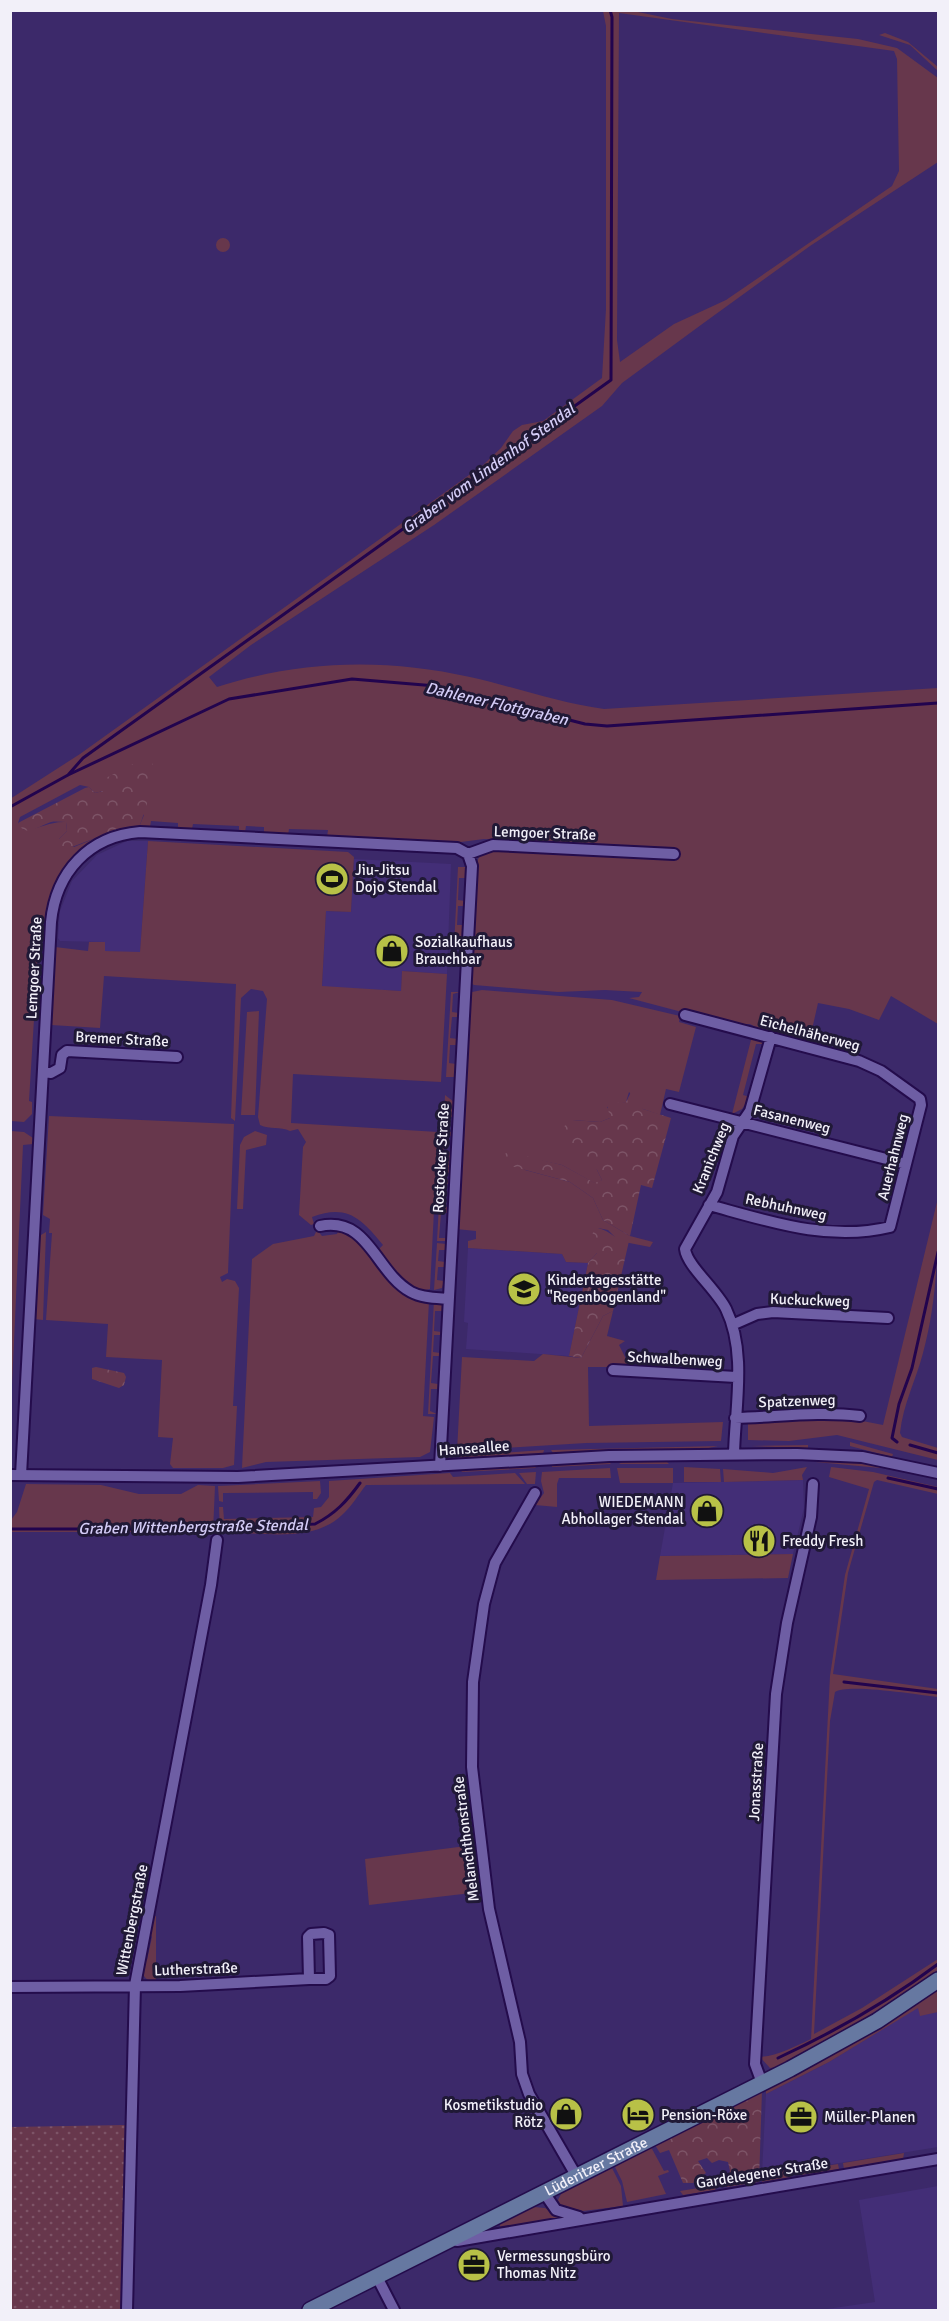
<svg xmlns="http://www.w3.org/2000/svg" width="949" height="2321" viewBox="0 0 949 2321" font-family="Signika,sans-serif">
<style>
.built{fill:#432e77}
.grass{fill:#67374c;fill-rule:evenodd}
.forest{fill:url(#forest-crowns)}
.garden{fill:url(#garden-dots)}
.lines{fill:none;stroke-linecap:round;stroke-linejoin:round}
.stream{stroke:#22044e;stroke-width:3}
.minor-casing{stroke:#240c4c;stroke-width:14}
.secondary-casing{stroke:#240c4c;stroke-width:18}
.minor{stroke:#6e5ea4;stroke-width:10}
.secondary{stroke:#6678a1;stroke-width:15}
.labels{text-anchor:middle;stroke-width:6;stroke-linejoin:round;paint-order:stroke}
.street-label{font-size:15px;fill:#f2f0f9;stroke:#201936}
.poi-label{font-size:15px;fill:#f2f0f9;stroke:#201936;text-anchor:start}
.water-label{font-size:16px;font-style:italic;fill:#d4ccf7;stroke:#201936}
</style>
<defs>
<pattern id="forest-crowns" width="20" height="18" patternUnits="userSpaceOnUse" patternTransform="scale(1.5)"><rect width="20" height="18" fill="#67374c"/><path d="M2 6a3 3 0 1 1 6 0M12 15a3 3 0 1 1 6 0" fill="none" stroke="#7d5467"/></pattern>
<pattern id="garden-dots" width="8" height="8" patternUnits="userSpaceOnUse" patternTransform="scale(1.5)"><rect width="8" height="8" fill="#67374c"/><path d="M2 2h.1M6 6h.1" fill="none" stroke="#7d5467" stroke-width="1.8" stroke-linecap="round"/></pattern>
</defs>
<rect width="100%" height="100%" fill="#3c296a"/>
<path class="built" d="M127 841H148L140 953 104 951V942L60 941 58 938 60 911 72 881 97 855Z
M354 859 451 864 447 974 402 971 401 991 322 987 326 911 351 912Z
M468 1248 562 1254 566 1262 588 1263 569 1356 466 1349 468 1323 464 1322Z
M803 1480 804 1508 793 1554 660 1556 673 1483Z
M938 1995V2147L790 2171 789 2169 762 2173 766 2094 829 2062Z
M938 2186V2310H820L875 2302 859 2200Z"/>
<path class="grass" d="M603 11H633L672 19 858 39 897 48 938 78V162L810 246 705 322 622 383 602 406 434 525 251 645 209 677 217 687C300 660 385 658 470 677 515 687 558 703 604 709L938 688V1024L891 996 879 1020 849 1009 818 1003 811 1034H807L804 1041 759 1029 750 1024 731 1025 629 998 639 997 642 992 605 990 558 992 474 985 469 982 476 864 480 855 487 850H675L484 839 453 843 327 837 328 830 289 829 288 835 264 834V827L246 826 245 832H239V826L193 824 192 829H178V823L151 821 150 827H139L144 815 104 786 103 791 95 793 89 787 80 785 20 817 18 823 24 830C40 829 50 821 66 822L67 831 59 839 74 847 96 838C67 859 49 885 46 921H40L29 1101 32 1102V1114L24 1122 11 1121 10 799 80 754 483 465 501 448 513 431 522 425 543 421 602 378 606 309V26ZM619 13 894 51 897 59 899 171 892 186 726 300 674 324 620 362 617 340Z
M885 33 908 42 938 67V71L910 45 879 35Z
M216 245a7 7 0 1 1 14 0a7 7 0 1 1-14 0Z
M148 841 348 852 354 857 351 912 326 911 322 986 401 991 402 971 447 974 441 1082 293 1074 291 1123 438 1132 430 1289 419 1291 390 1268 378 1250 383 1245C361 1218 347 1204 312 1217L314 1224 311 1225 299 1215 303 1147 306 1142 298 1129 290 1131C280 1126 270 1130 260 1125L258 1117 267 999 263 991 251 989 241 998 235 1121 231 1118 236 984 104 976 100 1028 51 1025 55 947 88 951 89 942H105V951L140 952Z
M458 867H466V878H459L458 900 465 901V906H458L457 925H464L463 938H456L455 958H462L461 966H453Z
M482 990 612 1000 680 1016 679 1022 696 1027 679 1092 666 1089 660 1115 643 1109 629 1092 626 1102 607 1107 611 1113 610 1118 600 1122 572 1120 602 1180 596 1184 562 1165 506 1153 525 1170 570 1182 593 1198 603 1220 630 1236 653 1242 650 1247 619 1241 608 1230 598 1228 597 1253 588 1263 566 1262 562 1254 468 1248V1241L476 1239V1231L456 1229 469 997 472 992Z
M451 992H460L453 994 452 1012 459 1013V1017H452L450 1038 458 1039 457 1045H450L449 1063 456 1064 455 1077H446Z
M259 1011 255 1115H241L247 1012Z
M752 1036 759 1038 764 1044H756L743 1095 750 1097 742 1109 732 1114Z
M445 1095 454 1102 453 1117H446L445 1132H452V1136H445L444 1151 451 1152 450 1173H443L442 1179 450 1180 449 1184H442L441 1206 448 1207V1213H441L439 1238H446V1241H437Z
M49 1116 234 1124 228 1273 220 1277 222 1282 227 1279 235 1281 239 1288 233 1406H237L234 1465 223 1468H173L170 1464 173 1438 158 1437 162 1360 106 1357 108 1324 46 1320 52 1233H49L50 1219 43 1215Z
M11 1131 24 1132 33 1138V1144L23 1145 11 1407Z
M255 1131 267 1135 266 1145 246 1150 243 1209H237L240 1145 244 1137Z
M938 1198C938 1252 937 1301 923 1353 916 1380 903 1404 900 1433L902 1437 938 1448V1460L837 1435 789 1441 748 1440V1422L842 1417 883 1425Z
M340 1226 347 1229 374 1258 429 1301 423 1416 434 1417 430 1452 420 1457 266 1462 242 1468 252 1259 273 1244 314 1236 317 1230 322 1236 337 1234Z
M46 1232 43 1320 34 1319 39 1239 41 1235Z
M437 1243 446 1244V1250H439L438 1261 445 1262V1267H438L437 1280 444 1281 442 1288 434 1290Z
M434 1300 443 1306 442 1311H435L434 1331 441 1332V1335H434L433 1352 440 1353V1356H433L431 1383 438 1384V1389H431L430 1411 437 1414H428Z
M613 1311 607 1336 625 1341 619 1345 630 1367H588L589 1426 723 1422 721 1441 586 1443 457 1451 462 1357 534 1361 543 1354 581 1358 603 1316Z
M850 1442 893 1454 892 1457 850 1446Z
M808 1445V1448H804L751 1446Z
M718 1446 704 1449 553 1453 551 1450Z
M544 1450 543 1454 459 1458 461 1456Z
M818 1459 880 1465V1468L816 1462Z
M625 1460H665L669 1464H619Z
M608 1461 611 1464 552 1467V1464Z
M534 1465 536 1468 462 1472 460 1469Z
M684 1467 720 1469 721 1482H684Z
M807 1467 802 1475 803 1480 724 1482 723 1469 773 1473Z
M831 1467 873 1472 938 1487V1494L877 1480 874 1482 848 1573 833 1674 938 1689V1697C920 1695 847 1683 835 1692L830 1721 814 2034 862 2008 938 1959V1970L868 2016 781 2066 770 2068 760 2057C777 2056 794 2047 811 2039L830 1676 845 1575 869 1489 829 1477Z
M610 1468 611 1478H559L557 1484V1507L535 1505 544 1493 541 1481 542 1472Z
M617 1468H673V1483H620Z
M536 1472 535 1484H527L519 1473Z
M450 1473 453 1477 515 1473 525 1484 366 1485C358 1495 352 1506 342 1515 312 1544 259 1532 220 1532L219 1507H223L224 1519 313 1517 314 1508 321 1507 329 1497V1481Z
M320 1481 321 1493 317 1499H313V1492L223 1493V1502L219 1501 218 1486Z
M26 1484 101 1485 139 1494H181L198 1485 215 1486 213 1532H12L11 1535V1520L17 1512Z
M793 1554 788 1578 656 1580 660 1556Z
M474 1845 480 1892 369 1905 365 1859Z
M156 1916V1982C143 1981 141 1973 143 1962L147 1960 152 1937 149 1933 152 1917Z
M938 1987V2012L920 2016 918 2008 829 2062 766 2094V2089Z
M651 2147 664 2171 668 2170 669 2172 658 2176 666 2194 627 2202 622 2181 615 2167Z
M904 2153 903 2159 844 2169 843 2163Z
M838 2164 839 2169 802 2175 801 2170Z
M612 2168 621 2186 623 2206 583 2211 559 2205 558 2200 561 2194Z
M789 2169 791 2177 762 2182V2173Z
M717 2185 715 2190 683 2195 680 2191Z
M534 2207 545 2208 559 2215 560 2219 500 2228V2224Z"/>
<path class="forest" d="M149 756C160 767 145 813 139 827L119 829 64 850 58 845 59 839 67 831 66 822C61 822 56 821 51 822 40 825 25 839 18 823L85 788 89 787 95 793 103 791 102 780Z
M632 1090 639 1092 643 1109 671 1118 652 1188 641 1185 630 1236 603 1220 593 1198 570 1182 503 1164 501 1159 506 1153H513L562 1165 595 1183 602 1180 597 1170 567 1146 562 1128 572 1120 600 1122 610 1118 607 1104 626 1102Z
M598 1228C611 1231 616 1241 629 1241L613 1311 603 1316 581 1358 569 1356 588 1263 597 1253C596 1242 589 1244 594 1229Z
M96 1367 124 1373 126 1377 124 1385 119 1388 92 1379V1368Z
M762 2090 759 2182 727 2187 723 2182 730 2171 728 2162 719 2160 712 2163 707 2158 698 2161 706 2173 693 2183H683L669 2150 660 2153 655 2145Z"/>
<path class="garden" d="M125 2125 122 2310H11L10 2127Z"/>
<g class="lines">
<path class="stream" d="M68 775 83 758 611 380 612 17 610 10
M10 807 68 775 229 699 352 679 436 686 585 724 607 726 938 703
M897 1442 892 1438 899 1404 912 1368 938 1252
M910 1445 938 1453
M888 1478 938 1489
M10 1529H206L315 1524C335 1514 347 1501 360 1483
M844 1682 938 1693
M778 2058C834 2032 889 2001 938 1964"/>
<defs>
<path id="minor" d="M685 1015 859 1061 881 1071 920 1099 921 1105 890 1227C828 1242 768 1221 709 1205
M43 1072 51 1073 60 1068 62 1055 67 1051 177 1057
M670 1104 906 1164
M320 1226C369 1216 375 1272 411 1292 422 1298 436 1298 448 1299
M732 1325 757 1314 773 1312 888 1318
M613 1370 736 1377
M735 1418C777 1417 819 1411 860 1416
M734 1454C735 1408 747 1352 726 1309 716 1289 687 1266 685 1249L717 1192 733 1136 750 1111 771 1037
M440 1466 472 866 468 854
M10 1475 238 1477 609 1456 797 1454 862 1457 938 1473
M21 1475 51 922C56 872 89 836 140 832L457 848 468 854 493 845 674 854
M535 1493 495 1563 484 1604 473 1682 472 1767 489 1909 520 2042 522 2074 529 2094 577 2177
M324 1933 329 1935 330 1976 326 1979H309L308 1937 311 1934Z
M10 1987 180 1986 309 1979
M762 2083 755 2064 776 1694 787 1623 811 1517 813 1484
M545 2194 556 2210 579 2217
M457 2241 938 2159
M377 2277 394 2310
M127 2310 135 1985 211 1585 217 1540"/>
<g id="secondary">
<path id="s1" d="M310 2310 790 2069 877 2021 938 1980"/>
</g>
</defs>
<use href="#minor" class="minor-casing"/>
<use href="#secondary" class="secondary-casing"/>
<use href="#minor" class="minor"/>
<use href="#secondary" class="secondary"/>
</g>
<defs>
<symbol id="stadium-disc" viewBox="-11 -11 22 22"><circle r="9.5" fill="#b8c147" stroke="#201936"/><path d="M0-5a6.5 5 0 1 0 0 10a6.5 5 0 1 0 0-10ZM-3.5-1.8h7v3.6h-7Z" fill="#111"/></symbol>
<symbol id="shop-disc" viewBox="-11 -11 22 22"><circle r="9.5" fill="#b8c147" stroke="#201936"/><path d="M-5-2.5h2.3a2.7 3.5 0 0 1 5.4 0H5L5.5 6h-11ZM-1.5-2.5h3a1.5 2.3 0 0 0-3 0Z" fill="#111"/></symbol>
<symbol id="school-disc" viewBox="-11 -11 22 22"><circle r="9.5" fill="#b8c147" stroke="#201936"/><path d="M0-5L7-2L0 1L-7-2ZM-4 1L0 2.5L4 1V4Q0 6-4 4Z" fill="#111"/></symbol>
<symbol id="restaurant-disc" viewBox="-11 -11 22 22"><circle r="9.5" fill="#b8c147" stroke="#201936"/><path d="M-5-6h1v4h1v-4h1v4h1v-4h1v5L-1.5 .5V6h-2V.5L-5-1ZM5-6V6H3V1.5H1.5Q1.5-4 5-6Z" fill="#111"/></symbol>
<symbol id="hotel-disc" viewBox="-11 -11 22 22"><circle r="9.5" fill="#b8c147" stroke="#201936"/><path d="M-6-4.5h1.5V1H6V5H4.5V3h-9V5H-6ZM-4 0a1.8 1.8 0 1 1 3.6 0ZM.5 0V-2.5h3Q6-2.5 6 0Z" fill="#111"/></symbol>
<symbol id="office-disc" viewBox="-11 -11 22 22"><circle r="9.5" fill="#b8c147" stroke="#201936"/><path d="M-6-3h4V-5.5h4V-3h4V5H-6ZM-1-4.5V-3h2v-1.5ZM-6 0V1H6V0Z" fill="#111"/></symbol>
</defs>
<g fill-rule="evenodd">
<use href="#stadium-disc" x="313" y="860" width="38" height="38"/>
<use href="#shop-disc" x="373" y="932" width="38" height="38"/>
<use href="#school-disc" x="505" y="1270" width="38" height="38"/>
<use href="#shop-disc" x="688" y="1492" width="38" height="38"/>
<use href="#restaurant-disc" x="740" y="1522" width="38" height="38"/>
<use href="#shop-disc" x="547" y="2095" width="38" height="38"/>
<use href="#hotel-disc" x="619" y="2096" width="38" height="38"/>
<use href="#office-disc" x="782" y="2098" width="38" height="38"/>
<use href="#office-disc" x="455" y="2246" width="38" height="38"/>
</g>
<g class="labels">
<g class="street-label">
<text transform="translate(545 833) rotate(2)" y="5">Lemgoer Straße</text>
<text transform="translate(34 968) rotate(-87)" y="5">Lemgoer Straße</text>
<text transform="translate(810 1033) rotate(15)" y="5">Eichelhäherweg</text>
<text transform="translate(122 1039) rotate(3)" y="5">Bremer Straße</text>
<text transform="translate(792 1119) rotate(14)" y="5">Fasanenweg</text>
<text transform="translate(893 1157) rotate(-76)" y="5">Auerhahnweg</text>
<text transform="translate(441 1158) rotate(-87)" y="5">Rostocker Straße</text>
<text transform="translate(711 1158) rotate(-68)" y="5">Kranichweg</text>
<text transform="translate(786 1207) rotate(12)" y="5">Rebhuhnweg</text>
<text transform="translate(810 1300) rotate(2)" y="5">Kuckuckweg</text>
<text transform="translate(675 1359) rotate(3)" y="5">Schwalbenweg</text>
<text transform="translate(797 1401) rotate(-2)" y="5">Spatzenweg</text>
<text transform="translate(474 1448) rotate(-4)" y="5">Hanseallee</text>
<text transform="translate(756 1782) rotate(-87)" y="5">Jonasstraße</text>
<text transform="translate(466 1839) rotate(-97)" y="5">Melanchthonstraße</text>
<text transform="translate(132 1920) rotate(-79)" y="5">Wittenbergstraße</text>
<text transform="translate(196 1969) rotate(-2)" y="5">Lutherstraße</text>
<text dy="5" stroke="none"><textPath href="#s1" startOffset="320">Lüderitzer Straße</textPath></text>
<text transform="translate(762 2173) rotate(-9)" y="5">Gardelegener Straße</text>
</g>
<g class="poi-label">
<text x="355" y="875">Jiu-Jitsu<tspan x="355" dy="17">Dojo Stendal</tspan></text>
<text x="415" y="947">Sozialkaufhaus<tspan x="415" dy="17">Brauchbar</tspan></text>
<text x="547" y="1285">Kindertagesstätte<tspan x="547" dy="17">"Regenbogenland"</tspan></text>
<text x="684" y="1507" text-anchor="end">WIEDEMANN<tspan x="684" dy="17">Abhollager Stendal</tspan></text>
<text x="782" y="1546">Freddy Fresh</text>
<text x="543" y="2110" text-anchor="end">Kosmetikstudio<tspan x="543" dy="17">Rötz</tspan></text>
<text x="661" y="2120">Pension-Röxe</text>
<text x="824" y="2122">Müller-Planen</text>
<text x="497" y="2261">Vermessungsbüro<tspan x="497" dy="17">Thomas Nitz</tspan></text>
</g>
<g class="water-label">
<text transform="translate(488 468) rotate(-36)" y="6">Graben vom Lindenhof Stendal</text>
<text transform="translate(497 703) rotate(13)" y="6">Dahlener Flottgraben</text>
<text transform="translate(193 1526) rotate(-1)" y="6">Graben Wittenbergstraße Stendal</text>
</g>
</g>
<rect width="949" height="2321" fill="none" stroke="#f2f0f9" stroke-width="24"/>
</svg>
